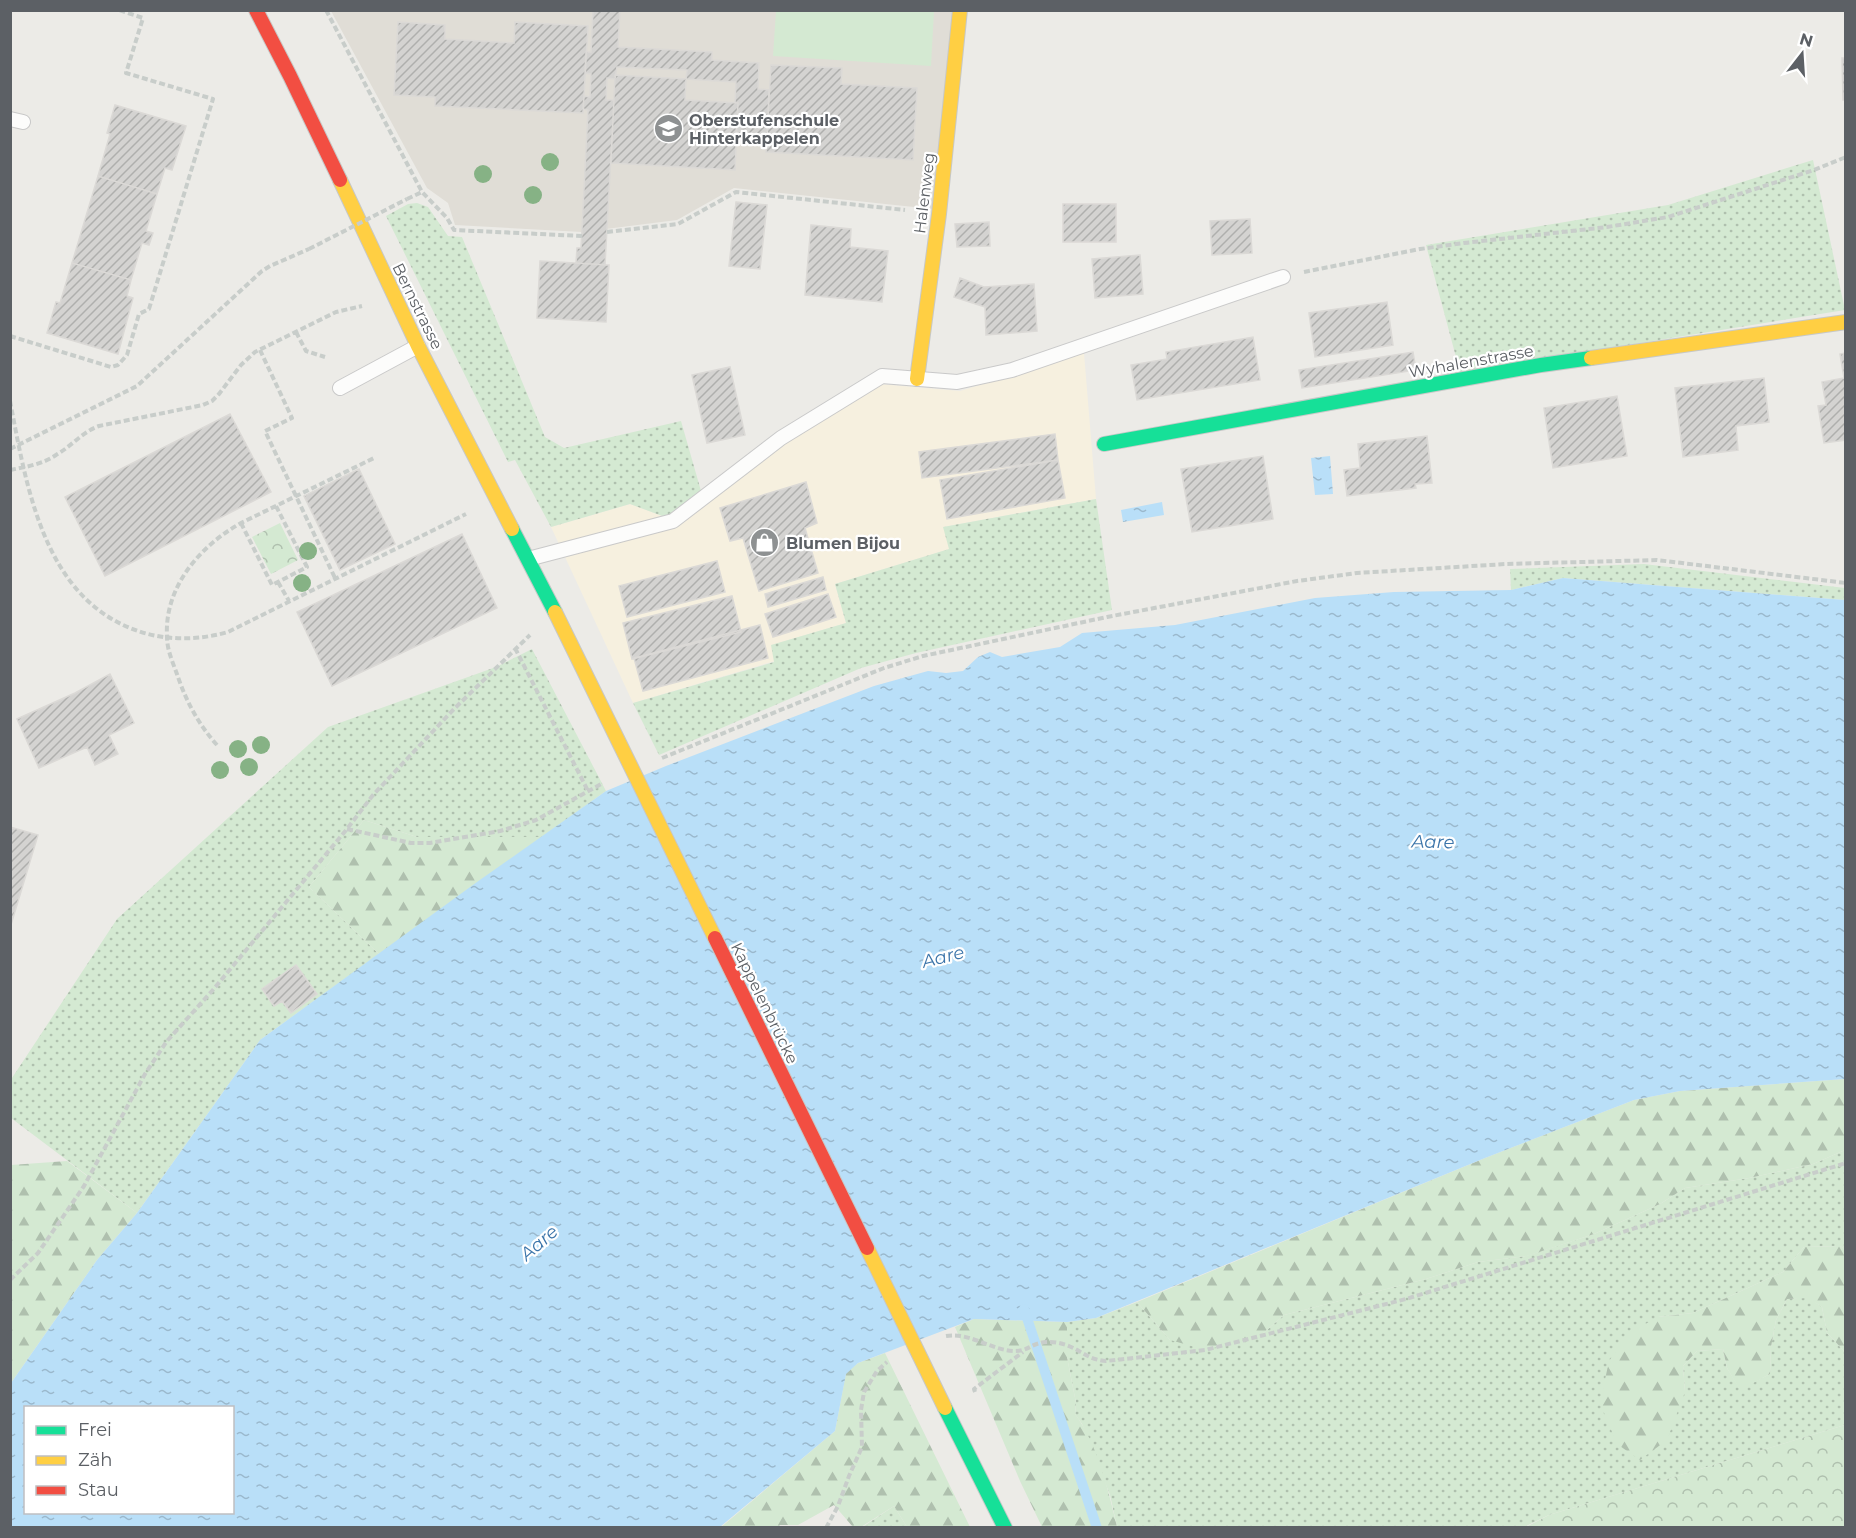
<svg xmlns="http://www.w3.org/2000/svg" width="1856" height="1538" viewBox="0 0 1856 1538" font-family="Montserrat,sans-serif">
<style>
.commercial{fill:#f6f0df}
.education{fill:#e0ddd6}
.grass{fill:url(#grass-dots)}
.forest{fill:url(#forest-firs)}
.park{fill:url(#park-crowns)}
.pitch{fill:#d4e9d2}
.water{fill:url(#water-ripples);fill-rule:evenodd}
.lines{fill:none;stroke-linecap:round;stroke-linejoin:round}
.stream{stroke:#b9dff8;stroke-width:10}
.building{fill:url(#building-hatch);stroke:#dbd9d6;stroke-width:1.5}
.lane-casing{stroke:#c9c9c9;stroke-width:16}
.fast-casing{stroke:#c7c8c7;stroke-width:16}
.slow-casing{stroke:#c7c8c7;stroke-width:16}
.jam-casing{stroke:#c7c8c7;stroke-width:16}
.path{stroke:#c8cdca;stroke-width:4;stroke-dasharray:6 3;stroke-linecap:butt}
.lane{stroke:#fcfcfb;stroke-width:14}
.fast{stroke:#16e098;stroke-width:14}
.slow{stroke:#ffcf43;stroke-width:14}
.jam{stroke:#f24e42;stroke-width:14}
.slow-bridge-casing{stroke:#c7c8c7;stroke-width:16;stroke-linecap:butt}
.jam-bridge-casing{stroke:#c7c8c7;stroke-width:16;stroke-linecap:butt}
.path-bridge{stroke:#c8cdca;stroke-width:4;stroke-dasharray:6 3;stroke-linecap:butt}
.slow-bridge{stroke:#ffcf43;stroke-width:14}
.jam-bridge{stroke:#f24e42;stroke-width:14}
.tree{fill:#86b285}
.labels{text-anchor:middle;stroke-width:4.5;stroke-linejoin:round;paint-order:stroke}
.poi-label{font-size:16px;font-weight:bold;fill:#5c6065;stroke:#fff;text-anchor:start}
.street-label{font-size:16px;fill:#5c6065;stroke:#fff}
.water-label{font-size:18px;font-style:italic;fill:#3c75aa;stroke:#fff}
</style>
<defs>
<pattern id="grass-dots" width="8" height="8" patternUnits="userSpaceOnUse" patternTransform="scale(1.5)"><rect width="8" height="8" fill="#d4e9d2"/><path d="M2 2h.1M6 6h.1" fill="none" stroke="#afc0ae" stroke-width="1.8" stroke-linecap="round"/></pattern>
<pattern id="forest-firs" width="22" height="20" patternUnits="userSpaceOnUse" patternTransform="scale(1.5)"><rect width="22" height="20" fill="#d4e9d2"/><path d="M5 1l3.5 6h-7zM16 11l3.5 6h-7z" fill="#afc0ae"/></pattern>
<pattern id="park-crowns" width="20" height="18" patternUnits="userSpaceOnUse" patternTransform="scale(1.5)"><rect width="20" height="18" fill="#d4e9d2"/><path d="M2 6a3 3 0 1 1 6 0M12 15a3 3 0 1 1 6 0" fill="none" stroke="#afc0ae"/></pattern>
<pattern id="water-ripples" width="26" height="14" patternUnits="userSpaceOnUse" patternTransform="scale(1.5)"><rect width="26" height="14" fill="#b9dff8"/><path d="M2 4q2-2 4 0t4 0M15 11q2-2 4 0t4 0" fill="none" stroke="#9ab8cc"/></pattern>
<pattern id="building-hatch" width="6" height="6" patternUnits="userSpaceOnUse" patternTransform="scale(1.5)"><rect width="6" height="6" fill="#d4d3d1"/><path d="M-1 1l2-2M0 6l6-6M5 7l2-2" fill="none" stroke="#afafad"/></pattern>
</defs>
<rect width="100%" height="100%" fill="#ecebe7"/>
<path class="commercial" d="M1084 353 1096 499 944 527 950 549 835 584 846 623 772 645 775 661 633 703 551 527 630 504 665 517 701 491 759 461 879 384 960 391Z"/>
<path class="education" d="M331 11H954L933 209 734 188 677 220 582 232 455 225 448 203 427 188Z"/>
<path class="grass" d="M1813 160 1845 310 1460 372 1426 245 1668 205Z
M417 203 428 207 448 236 462 237 545 437 564 448 681 421 701 491 665 517 630 504 551 527 515 460 508 462 386 216 408 204Z
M1096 499 1112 610 916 653 861 668 659 755 633 703 774 662 771 645 846 623 835 584 949 549 943 527Z
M1644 564 1845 588V600L1563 578 1511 590 1510 569Z
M532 649 606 791 542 837H417L364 820 309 887 379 954 260 1040 137 1213 11 1118 10 1081 117 919 328 727 496 667Z
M1845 1150V1249L1840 1246 1804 1247 1783 1272 1693 1313 1658 1317 1685 1392 1683 1366 1697 1351 1723 1349 1727 1368 1740 1389 1770 1374 1771 1347 1776 1320 1787 1299 1808 1297 1822 1307 1827 1333 1845 1352V1425L1549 1515 1524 1527H1117L1110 1495 1082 1424 1075 1414 1076 1403 1067 1357V1322L1096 1318 1137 1302 1170 1340 1260 1336 1284 1315 1426 1279 1478 1262 1526 1256 1594 1234 1660 1204 1685 1188 1749 1178 1813 1164Z
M894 1506 907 1527 861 1528Z"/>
<path class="forest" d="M364 820 417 837H542L379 954 309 887Z
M1845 1079V1150L1813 1164 1749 1178 1685 1188 1660 1204 1594 1234 1527 1256 1478 1262 1426 1279 1284 1315 1260 1336 1206 1350 1170 1340 1137 1302 1485 1158 1634 1100 1680 1091Z
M67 1161 137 1213 97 1260 11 1383V1165Z
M1840 1246 1845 1249V1352L1827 1333 1822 1307 1808 1298 1787 1299 1776 1320 1771 1347 1770 1374 1740 1390 1727 1368 1723 1349 1697 1351 1683 1366 1685 1392 1667 1440 1640 1460 1617 1444 1600 1403 1609 1361 1629 1333 1658 1317 1693 1313 1783 1272 1804 1247Z
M974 1319 1067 1322V1357L1076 1403 1075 1414C1097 1443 1109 1492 1117 1527H1042L1020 1481 955 1327Z
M885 1353 970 1527H907L894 1506 861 1527H853L834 1505 798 1525H780L778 1528H720L835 1431 846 1373 858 1363Z"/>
<path class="park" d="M280 523 298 560 271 574 252 537Z
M1845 1425V1527L1524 1528 1549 1515Z"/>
<path class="pitch" d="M776 11H934L931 66 773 56Z"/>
<path class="water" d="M1330 456 1333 494 1315 495 1311 458Z
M1162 502 1164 515 1123 522 1121 510Z
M1563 578 1845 600V1079L1680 1091 1634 1100 1485 1158 1096 1318 1067 1322 974 1319 858 1363 846 1374 835 1431 720 1527 11 1528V1383L97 1260 137 1213 260 1040 477 882 606 791 666 766 874 686 928 671 946 673 963 671 978 657 990 652 1002 657 1060 647 1082 633 1175 625 1315 598 1394 592 1511 590ZM26 1408H232V1512H26Z"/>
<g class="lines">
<path class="stream" d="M1024 1309 1097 1528"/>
</g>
<path class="building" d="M593 10H620L618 47 712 52V60L759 63 758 89 769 90 767 139 736 137 738 103H735L736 82 686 79 687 70 617 67 615 79 607 78 606 100H614L605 265 576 263 577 248H581L588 110 583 109 584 96 590 97 591 74 585 73 586 52H591Z
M398 22 445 25V39L514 43 515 22 588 26 583 113 435 106V97L394 95Z
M1842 58H1846V100H1843Z
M771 65 842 68 841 84 917 88 913 160 766 152Z
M615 75 686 79 685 100 738 103 735 170 611 163Z
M115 105 186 126 172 170 165 168 157 194 98 176 110 134 107 133Z
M98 176 157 194 146 231 153 233 149 245 142 243 131 280 72 263Z
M736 202 767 205 760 269 729 266Z
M1063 204H1116V242H1063Z
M1250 219 1252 253 1212 255 1210 221Z
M989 222 990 246 957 247 955 224Z
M811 225 851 229 850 247 888 251 882 302 805 295Z
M1140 255 1143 294 1095 298 1092 259Z
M540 261 609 265 606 322 537 318Z
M72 263 131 280 127 296 133 298 118 354 47 333 56 302 60 303Z
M960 278 984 287 1034 284 1037 331 986 335 985 307 954 297Z
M1387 302 1393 345 1315 357 1309 313Z
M1253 337 1260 380 1137 400 1131 365 1167 359 1166 352Z
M1413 352 1416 370 1302 388 1299 370Z
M1846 353V440L1824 443 1818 406 1826 405 1822 382 1844 378 1840 354Z
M730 367 745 435 707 443 692 375Z
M1764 378 1769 422 1736 426 1738 450 1683 457 1675 388Z
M1617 396 1627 456 1553 468 1544 408Z
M230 414 271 492 105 576 65 497Z
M1055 434 1058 460 922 478 919 452Z
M1427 436 1432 483 1415 484 1416 488 1347 496 1344 470 1360 468 1358 444Z
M1263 456 1273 519 1192 532 1181 469Z
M1058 460 1065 498 947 519 940 480Z
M359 469 395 544 340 570 304 496Z
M806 482 817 523 805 528 818 573 759 591 743 538 730 541 720 508Z
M462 534 497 608 332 686 297 612Z
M717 561 725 592 627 617 619 586Z
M823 577 826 590 768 607 765 594Z
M828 594 836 617 773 637 765 614Z
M732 596 741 632 632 659 623 623Z
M760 625 768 658 643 691 634 658Z
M110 674 134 723 109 735 118 754 95 765 87 747 39 768 17 719 75 693Z
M10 827 38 835 10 928Z
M296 965 317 994 291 1013 282 1001 274 1006 262 989Z"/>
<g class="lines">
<defs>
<path id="lane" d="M10 119 23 122
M340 388 418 346
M528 559 673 521 781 438 882 376 957 382 1012 370 1283 277"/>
<path id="fast" d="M1104 444 1541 365 1591 358
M512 529 555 612
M945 1408 1005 1528"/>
<path id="slow" d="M340 180 418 346 512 529
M1591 358 1846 322
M917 379 939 214 960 10"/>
<path id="jam" d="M256 10 290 76 340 180"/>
</defs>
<use href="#lane" class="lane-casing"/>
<use href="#fast" class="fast-casing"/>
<use href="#slow" class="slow-casing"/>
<use href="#jam" class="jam-casing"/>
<path class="path" d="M326 10 422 192 447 218 454 230 582 236
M407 199 422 192
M607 232 678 224 736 192 905 210
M1304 272 1420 249 1464 243 1607 227 1668 217 1814 170 1846 157
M296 332 306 351 325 357
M10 336 111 367 118 365 127 355 139 314 149 309 213 99 126 73 143 18 119 10
M260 350 292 418 265 431 335 578
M10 401C26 483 42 592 130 628 161 641 196 641 228 632L466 514
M10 449 137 386 262 271 270 266 309 249
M10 470C26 467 43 464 56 455 72 446 82 432 99 426L203 405 212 401 219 394 241 365 255 352 336 312 362 306
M241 523 272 585 307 567 276 506
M278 582 289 601
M515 648 588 791
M217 745C199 725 187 703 178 677 174 665 167 651 167 637 164 587 200 546 241 523L374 458
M662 758 884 668 923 656 1107 617 1297 581 1357 573 1506 564 1657 560 1846 583
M347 829 411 843H430L500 831 536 820 603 783
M10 1280 38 1253 84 1186 145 1074 167 1041 212 991 347 829 373 795 454 709 530 635
M946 1336C970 1332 990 1350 1014 1351 1028 1351 1028 1346 1040 1343 1046 1341 1057 1342 1063 1344 1079 1348 1087 1360 1106 1361L1205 1350 1406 1299 1846 1163
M975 1392 974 1389 1023 1352
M826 1528 838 1506 849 1476 862 1447 861 1410 864 1392 877 1371 887 1362"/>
<use href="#lane" class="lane"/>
<use href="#fast" class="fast"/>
<use href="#slow" class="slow"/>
<use href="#jam" class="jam"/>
<defs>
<path id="slow-bridge" d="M555 612 715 938
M867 1248 945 1408"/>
<path id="jam-bridge" d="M715 938 867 1248"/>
</defs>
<use href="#slow-bridge" class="slow-bridge-casing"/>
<use href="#jam-bridge" class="jam-bridge-casing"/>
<path class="path-bridge" d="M309 249 407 199"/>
<use href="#slow-bridge" class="slow-bridge"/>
<use href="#jam-bridge" class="jam-bridge"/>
</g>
<g class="tree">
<circle cx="550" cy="162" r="9"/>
<circle cx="483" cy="174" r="9"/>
<circle cx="533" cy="195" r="9"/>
<circle cx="308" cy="551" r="9"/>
<circle cx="302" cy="583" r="9"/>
<circle cx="261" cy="745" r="9"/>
<circle cx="238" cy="749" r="9"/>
<circle cx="249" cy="767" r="9"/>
<circle cx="220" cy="770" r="9"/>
</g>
<defs>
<symbol id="school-disc" viewBox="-11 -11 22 22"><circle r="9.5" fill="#8e9192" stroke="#fff"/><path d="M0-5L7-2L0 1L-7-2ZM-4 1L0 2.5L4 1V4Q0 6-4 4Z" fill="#fff"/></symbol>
<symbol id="shop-disc" viewBox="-11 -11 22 22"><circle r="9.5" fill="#8e9192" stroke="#fff"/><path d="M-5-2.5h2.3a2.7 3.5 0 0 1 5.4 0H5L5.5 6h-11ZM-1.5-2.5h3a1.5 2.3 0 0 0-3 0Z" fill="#fff"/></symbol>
</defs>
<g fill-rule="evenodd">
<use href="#school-disc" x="652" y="112" width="33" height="33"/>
<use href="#shop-disc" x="748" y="526" width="33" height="33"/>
</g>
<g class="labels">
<g class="poi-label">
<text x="689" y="126">Oberstufenschule<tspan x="689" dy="18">Hinterkappelen</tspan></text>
<text x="786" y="549">Blumen Bijou</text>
</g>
<g class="street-label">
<text transform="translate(924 193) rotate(-83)" y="6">Halenweg</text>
<text transform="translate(418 306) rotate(64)" y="6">Bernstrasse</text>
<text transform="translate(1471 361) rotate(-10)" y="6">Wyhalenstrasse</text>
<text transform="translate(765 1003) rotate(64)" y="6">Kappelenbrücke</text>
</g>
<g class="water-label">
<text transform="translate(1433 842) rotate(1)" y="6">Aare</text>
<text transform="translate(943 957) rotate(-14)" y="6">Aare</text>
<text transform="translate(539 1243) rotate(-41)" y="6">Aare</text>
</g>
</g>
<rect width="1856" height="1538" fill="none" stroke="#5c6065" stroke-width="24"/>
<rect x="24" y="1406" width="210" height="108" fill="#ffffff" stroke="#bebfc1" stroke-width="1.5"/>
<rect x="36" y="1426" width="30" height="9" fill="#16e098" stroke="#bebfc1" stroke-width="1.5"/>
<text x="78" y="1436" font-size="18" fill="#5c6065">Frei</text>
<rect x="36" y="1456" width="30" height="9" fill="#ffcf43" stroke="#bebfc1" stroke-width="1.5"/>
<text x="78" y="1466" font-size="18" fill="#5c6065">Zäh</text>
<rect x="36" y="1486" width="30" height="9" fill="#f24e42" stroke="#bebfc1" stroke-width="1.5"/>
<text x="78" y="1496" font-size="18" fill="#5c6065">Stau</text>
<g transform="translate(1802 54) rotate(17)" stroke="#ffffff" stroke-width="4.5" paint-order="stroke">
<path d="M0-4.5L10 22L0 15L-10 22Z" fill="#5c6065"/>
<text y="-9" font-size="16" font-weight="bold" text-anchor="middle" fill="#5c6065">N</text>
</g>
</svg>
